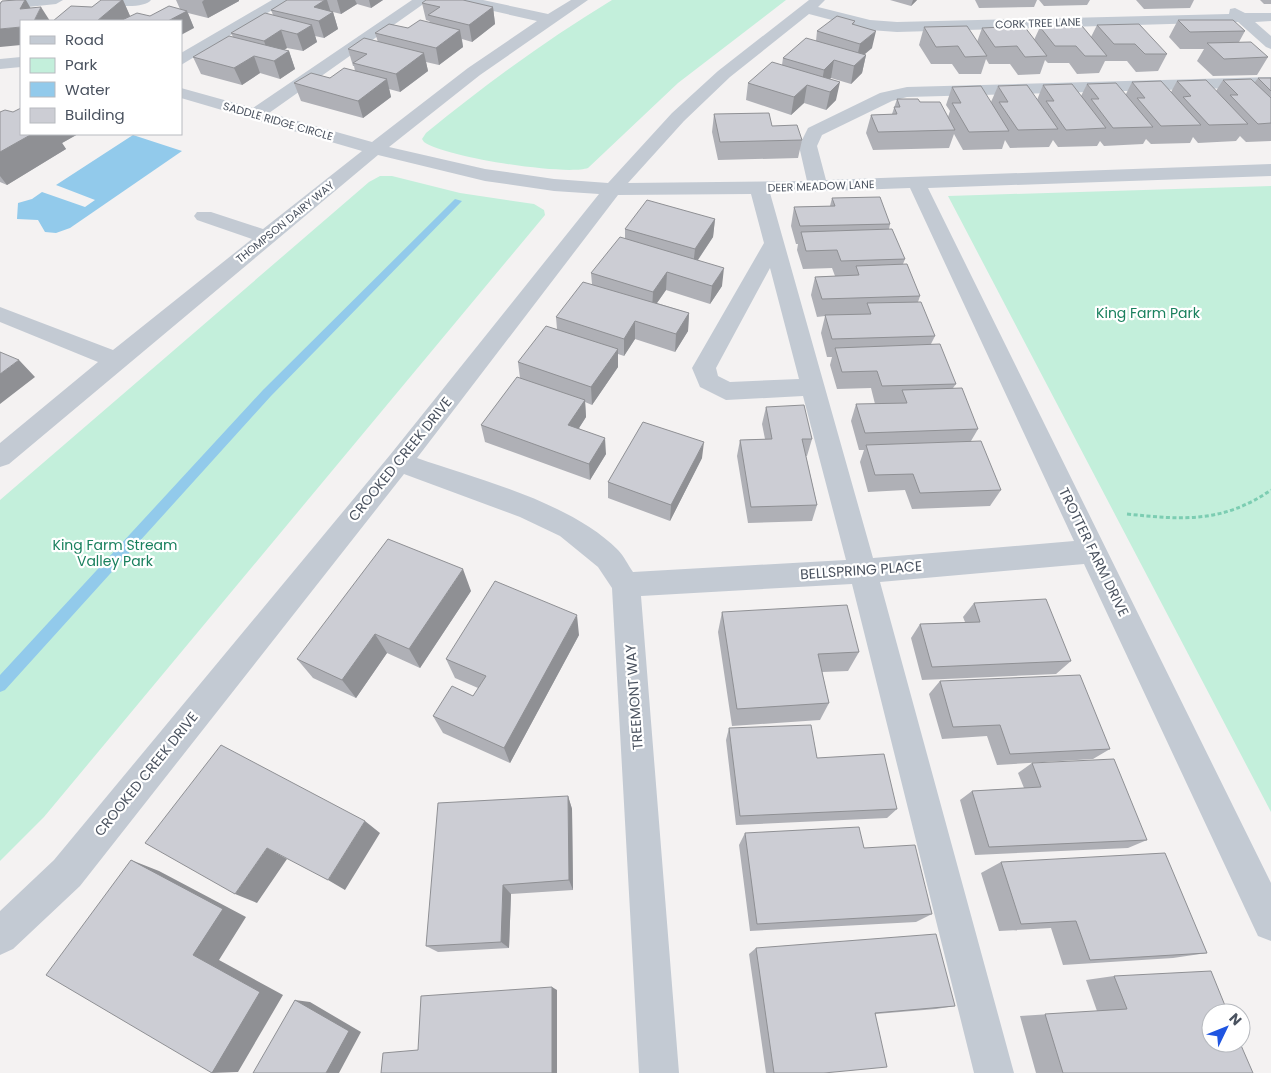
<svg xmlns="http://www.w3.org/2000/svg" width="1271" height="1073" viewBox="0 0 1271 1073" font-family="Poppins,sans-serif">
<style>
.green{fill:#c3efdb}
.water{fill:#92caeb}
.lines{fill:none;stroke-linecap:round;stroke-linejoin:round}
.stream{fill:#92caeb;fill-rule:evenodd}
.path{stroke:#7ccdb2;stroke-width:3;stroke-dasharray:4 2.5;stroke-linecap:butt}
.minor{fill:#c3cad3;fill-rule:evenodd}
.wall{fill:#afb0b6}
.shaded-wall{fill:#8f9094}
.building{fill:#cccdd4;stroke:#8f9094}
.labels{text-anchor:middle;stroke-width:4.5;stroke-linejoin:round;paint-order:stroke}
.far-street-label{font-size:11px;fill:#4a525f;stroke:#fff}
.park-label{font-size:14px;fill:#1a815e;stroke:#fff}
.street-label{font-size:14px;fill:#4a525f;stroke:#fff}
</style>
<rect width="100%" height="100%" fill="#f4f2f2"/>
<path class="green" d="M612 0H786L678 83 588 168C565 176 444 157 424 142L422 139 426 133C485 85 546 40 612 0Z
M380 176H392L460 193 534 204 544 210 545 215 44 817 0 861V500L369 182Z
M1271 186V812L948 196Z"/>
<path class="water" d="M133 135 182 151 70 228 56 233 45 232 38 220 17 219 18 203 32 199 42 192 85 207 95 200 56 185Z"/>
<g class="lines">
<path class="stream" d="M455 199 462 201 271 396 5 690 0 692V675L263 390Z"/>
<path class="path" d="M1127 514C1183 520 1223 523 1271 490"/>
<path class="minor" d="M15 0H63L56 4 0 10V2Z
M107 0H151C145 8 113 8 107 0Z
M272 0H289L181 65V53Z
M412 0H429L269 113 372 142 468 68 537 21 458 3 456 0H483L548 14 571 0H588L480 75 389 147 485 169 554 179 608 183 672 113 718 71 809 0H825L818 7 870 20 897 22 1229 14 1230 9 1235 8 1245 13H1271V21L1255 22 1271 36V49L1266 47 1238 22 897 32 870 30 809 14 730 77 684 121 628 183 807 181 799 146 808 128 880 93 907 87 1271 77V87L907 97 892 101 822 135 817 146 826 180 1271 164V176L928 188 1271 883V941L1258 936 1084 564 880 582 1014 1073H974L852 584 641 596 679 1073H639L612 588 598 567 560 536 520 517 404 474 80 886 13 949 0 955V911L54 860 390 455 599 194 554 191 485 181 378 155 9 464 0 467V443L98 362 0 322V307L113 350 252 239 197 220 194 216 197 212H211L263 229 362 151 181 98V88L253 108ZM910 188 1074 541 873 558 770 193ZM751 194 764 243 692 368 700 387 726 400 803 396 846 560 633 572C628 565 624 556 618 550 570 502 480 480 417 458L618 195ZM770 268 799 379 730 382 718 376 716 368Z
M21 57V67L0 69V59Z"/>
</g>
<path class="wall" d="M123 0 130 16H150L180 9 176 0H239V1L208 18 188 13 194 28 53 21Z
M287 0H383L371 8 357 4 341 14 333 12 338 29 324 38 315 36 317 42 303 51 287 48 284 50 289 51 295 69 280 79 260 73 242 85 201 74 193 57 233 37 231 33 273 15 271 10Z
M890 0H917L911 6Z
M975 0H1037L1034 7 979 8Z
M1039 0H1090L1087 5 1044 6Z
M1136 0H1194L1190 8 1144 9Z
M1260 0H1271V4H1264Z
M422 3 493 7 495 24 472 42 462 39 463 47 439 65 426 62 428 71 400 92 389 89 391 97 363 118 301 101 294 83 330 78 355 71 354 66H353L348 49 378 42 375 33 408 28 430 22 429 21 426 20Z
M1178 20 1245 31 1239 42 1268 57 1257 75 1213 76 1197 61 1204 49H1180L1169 37Z
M855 21 854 24 872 48 864 55H866L862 73 851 84 831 78 829 79 836 100 826 110 804 103 791 115 746 100 748 83 782 65 783 58 816 41 817 31Z
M1097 25 1167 54 1158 71 1136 72 1127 61H1105L1099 73 1077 74 1069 63H1048L1045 60 1040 74 1018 75 1010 64H989L986 59 981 74H959L952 64H931L919 45 924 27 977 42 982 28 1034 40 1040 27 1091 37Z
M1258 78H1271V141L1246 142 1240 136 1236 141 1198 143 1193 137 1190 143 1151 144 1146 139 1143 144 1104 146 1100 141 1097 146 1058 147 1053 140 1049 147 1010 148 1005 140 1002 149 963 150 954 134 949 148 873 150 866 133 871 115 892 114 897 99 920 102 948 117 950 111 946 105 952 87 991 102 998 86 1037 100 1043 85 1081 96 1087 84 1126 94 1132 82 1171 92 1177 81 1216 91 1223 80 1255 82Z
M0 112 21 134H78L62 143 66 149 7 185 0 182Z
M714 114 772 126 802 140 798 158 718 160 712 132Z
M832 198 890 224 889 229 905 259 903 264 920 296 918 302 935 336 931 344 956 384 953 388 978 429 971 441 1001 490 990 506 912 509 905 490 868 492 860 462 864 450H859L851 421 856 404H875L871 388 837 389 830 365 832 357H827L821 333 825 316 817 317 811 295 815 277 835 276 832 268 803 269 797 250 798 244H796L791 226 794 207 830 206Z
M715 219 713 237 698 260 722 286 710 304 666 290 657 303 689 313 688 331 675 352 635 339 624 356 618 354V367L592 405 585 402 586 417 579 428 606 454 590 480 485 442 481 425 520 378 518 362 557 329 556 317 592 284 591 273 625 239V229Z
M766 407 812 439 807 456H806L817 505 812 521 748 523 737 456 740 440 765 439 762 424Z
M702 458 670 521 608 498V482Z
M471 591 420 668 387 653 356 698 313 678 297 659Z
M974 603 1071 661 1056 674 922 680 911 638 920 624 965 622 963 617Z
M722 612 859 652 848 671 822 672 829 703 820 720 732 726 718 632Z
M579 635 510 763 443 733 433 716 473 696 478 688 455 678 446 659Z
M940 681 1110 749 1093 759 997 765 987 736 942 739 929 694Z
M729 728 897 809 887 818 736 825 726 740Z
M1032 763 1147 840 1128 848 975 855 960 800 972 791 1024 788 1018 773Z
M568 796 572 809 573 890 511 894 509 948 438 952 426 946Z
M745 833 864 848 932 914 916 922 750 931 739 845Z
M1001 862 1207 953 1173 958 1063 965 1051 928 999 931 981 873Z
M756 948 955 1006 936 1009 876 1014 824 1073H766L749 954Z
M1114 976 1253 1073H1036L1020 1016 1097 1011 1086 980Z"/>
<path class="shaded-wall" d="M25 0H26L35 16 20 9Z
M122 0H123L130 16 125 21H97Z
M204 0H239V1L208 18 202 2Z
M325 0H327L331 13 333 12 338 29 324 38 314 7Z
M337 0H355L357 4 341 14Z
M369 0H383L371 8Z
M913 0H917L911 6Z
M41 7 50 21H34Z
M493 7 495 24 472 42 469 25Z
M187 11 194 28 181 35V21H168Z
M312 25 317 42 303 51 297 34Z
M21 27V45L0 47V29Z
M281 30 287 48 270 59 264 41Z
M460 30 463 47 439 65 436 48Z
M876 31 872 48 856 61 860 44Z
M289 51 295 69 280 79 274 61Z
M424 53 428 71 400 92 396 74Z
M866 55 862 73 851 84 854 66Z
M254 56 260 73 242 85 234 68Z
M834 60 831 78 821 87 824 70Z
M387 79 391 97 363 118 358 101Z
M840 82 836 100 826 110 830 92Z
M807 85 804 103 791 115 794 97Z
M32 134H78L62 143 66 149 7 185 0 176V152Z
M715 219 713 237 693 267 695 249Z
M724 268 722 286 710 304 712 286Z
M667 272 666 290 652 310 653 292Z
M689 313 688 331 675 352 676 334Z
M635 321V339L624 356V339Z
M618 349V367L592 405 591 387Z
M19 360 35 377 0 404V374Z
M585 400 586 417 570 442 568 425Z
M605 438 606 454 590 480 589 464Z
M704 442 702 458 670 521 671 505Z
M463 569 471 591 420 668 409 649Z
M577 615 579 635 510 763 504 748Z
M375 634 387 653 356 698 342 680Z
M568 796 572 809 573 890 569 880Z
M365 821 380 833 345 890 328 880Z
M267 848 287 859 257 903 235 894Z
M131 860 159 871 246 917 219 960 283 995 238 1072 212 1073 193 955Z
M503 885 511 894 509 948 501 942Z
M552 987 557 990V1073H552Z
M295 1000 310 1002 361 1032 339 1073H326Z"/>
<path class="building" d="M16 0H25L20 9 41 7 34 21H21V27L0 29V4L2 1Z
M101 0H122L97 21H53L71 6 92 7Z
M287 0H325L314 7 333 12 319 21 271 10Z
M426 0H463L493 7 469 25 428 15 440 7 422 3Z
M169 6 187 11 168 21H120L137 13 150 16Z
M265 13 312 25 297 34 281 30 264 41 231 33Z
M837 16 855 21 852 24 876 31 860 44 817 31Z
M420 20 460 30 436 48 375 33 389 24 408 28Z
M1178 20H1233L1245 31 1190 32Z
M1139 24 1167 54H1145L1135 44H1114L1097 25Z
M967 26 987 56 965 57 958 46 936 47 924 27Z
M1024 26 1047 56 1025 57 1017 46 995 47 982 28Z
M1082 26 1107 56H1085L1076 46H1055L1040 27Z
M229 36 289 51 274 61 254 56 234 68 193 57Z
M364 38 424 53 396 74 353 63 367 54 348 49Z
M806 38 866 55 854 66 834 60 824 70 783 58Z
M1251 42 1268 57 1224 59 1207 43Z
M772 62 840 82 830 92 807 85 794 97 748 83Z
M344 68 387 79 358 101 294 83 311 73 330 78Z
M1258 78H1271V91Z
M1251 79 1271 98V123L1258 124 1230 95H1238L1223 80Z
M1206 80 1248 124 1209 125 1183 97 1191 96 1177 81Z
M1161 81 1201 125 1161 126 1137 98H1145L1132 82Z
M1116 83 1153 127 1113 128 1091 99H1099L1087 84Z
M1072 84 1106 128 1066 130 1046 101H1054L1043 85Z
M1027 85 1058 129 1018 130 999 102H1008L998 86Z
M981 86 1009 131 969 132 952 103H961L952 87Z
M897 99H918L920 102H940L955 130 878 132 871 115 897 114 894 107H900Z
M21 108V134H32L0 152V112L5 110 13 112Z
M769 113 772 126 797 125 802 140 720 142 714 114Z
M880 197 890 224 800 226 794 207 835 206 832 198Z
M647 200 715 219 695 249 625 229Z
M892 229 905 259 841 261 837 250 806 251 801 232Z
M620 237 724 268 712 286 667 272 653 292 591 273Z
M907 264 920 296 822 299 815 277 859 275 856 266Z
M583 282 689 313 676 334 635 321 624 339 556 317Z
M921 302 935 336 832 339 825 315 871 314 867 303Z
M546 326 618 349 591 387 518 362Z
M940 344 956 384 882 386 877 371 842 372 835 348Z
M0 352 19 360 0 374Z
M517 377 585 400 568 425 605 438 589 464 481 425Z
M962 388 978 429 865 433 856 404 907 403 902 390Z
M804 405 812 439H802L817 505 751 507 740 440 772 439 766 407Z
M643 422 704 442 671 505 608 482Z
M981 441 1001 490 920 493 913 474 875 475 866 445Z
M388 539 463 569 409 649 375 634 342 680 297 659Z
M495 581 577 615 504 748 433 716 452 686 473 696 486 676 446 659Z
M1046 599 1071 661 932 667 920 624 980 622 974 603Z
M847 605 859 652 818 654 829 703 737 709 722 612Z
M1080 675 1110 749 1010 754 1000 725 953 727 940 681Z
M811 725 817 758 884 754 897 809 740 816 729 728Z
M221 745 365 821 328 880 267 848 235 894 145 843Z
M1114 759 1147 840 989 847 972 791 1041 787 1032 763Z
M568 796 569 880 503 885 501 942 426 946 438 803Z
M859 827 864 848 915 845 932 914 757 924 745 833Z
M1165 853 1207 953 1090 960 1076 921 1021 924 1001 862Z
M131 860 223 909 193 955 260 992 212 1073 46 975Z
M936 934 955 1006 875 1013 887 1067 824 1073H774L756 948Z
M1211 971 1228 1013H1211V1043H1240L1253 1073H1063L1045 1014 1127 1009 1114 976Z
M552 987V1073H381L383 1053 418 1050 421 996Z
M295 1000 349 1031 326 1073H253Z"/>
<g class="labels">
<g class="far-street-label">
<text transform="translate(1038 23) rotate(-2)" y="4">CORK TREE LANE</text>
<text transform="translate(278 121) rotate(16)" y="4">SADDLE RIDGE CIRCLE</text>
<text transform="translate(821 186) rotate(-2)" y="4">DEER MEADOW LANE</text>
<text transform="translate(285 222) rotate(-39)" y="4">THOMPSON DAIRY WAY</text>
</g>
<g class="park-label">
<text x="1148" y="318">King Farm Park</text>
<text x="115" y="550">King Farm Stream<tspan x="115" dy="16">Valley Park</tspan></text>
</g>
<g class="street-label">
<text transform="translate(400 459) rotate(-51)" y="5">CROOKED CREEK DRIVE</text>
<text transform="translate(1094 552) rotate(64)" y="5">TROTTER FARM DRIVE</text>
<text transform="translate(861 570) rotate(-4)" y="5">BELLSPRING PLACE</text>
<text transform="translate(634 697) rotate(-94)" y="5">TREEMONT WAY</text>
<text transform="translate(146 774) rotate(-51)" y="5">CROOKED CREEK DRIVE</text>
</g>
</g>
<rect x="20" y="20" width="162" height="115" fill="#ffffff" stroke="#b7babf"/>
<rect x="30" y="36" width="25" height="8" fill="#c3cad3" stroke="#b7babf"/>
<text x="65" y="45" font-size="15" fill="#4a525f">Road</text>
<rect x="30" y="58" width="25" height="15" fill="#c3efdb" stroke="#b7babf"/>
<text x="65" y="70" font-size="15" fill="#4a525f">Park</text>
<rect x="30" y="82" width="25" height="15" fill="#92caeb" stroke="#b7babf"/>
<text x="65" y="95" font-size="15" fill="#4a525f">Water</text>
<rect x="30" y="108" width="25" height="15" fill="#cccdd4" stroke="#b7babf"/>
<text x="65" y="120" font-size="15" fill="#4a525f">Building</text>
<g transform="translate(1226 1028) rotate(47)"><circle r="24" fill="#ffffff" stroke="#b7babf"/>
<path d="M0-4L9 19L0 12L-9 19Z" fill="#1f55e1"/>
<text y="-8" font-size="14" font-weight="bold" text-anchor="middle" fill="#4a525f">N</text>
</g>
</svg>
